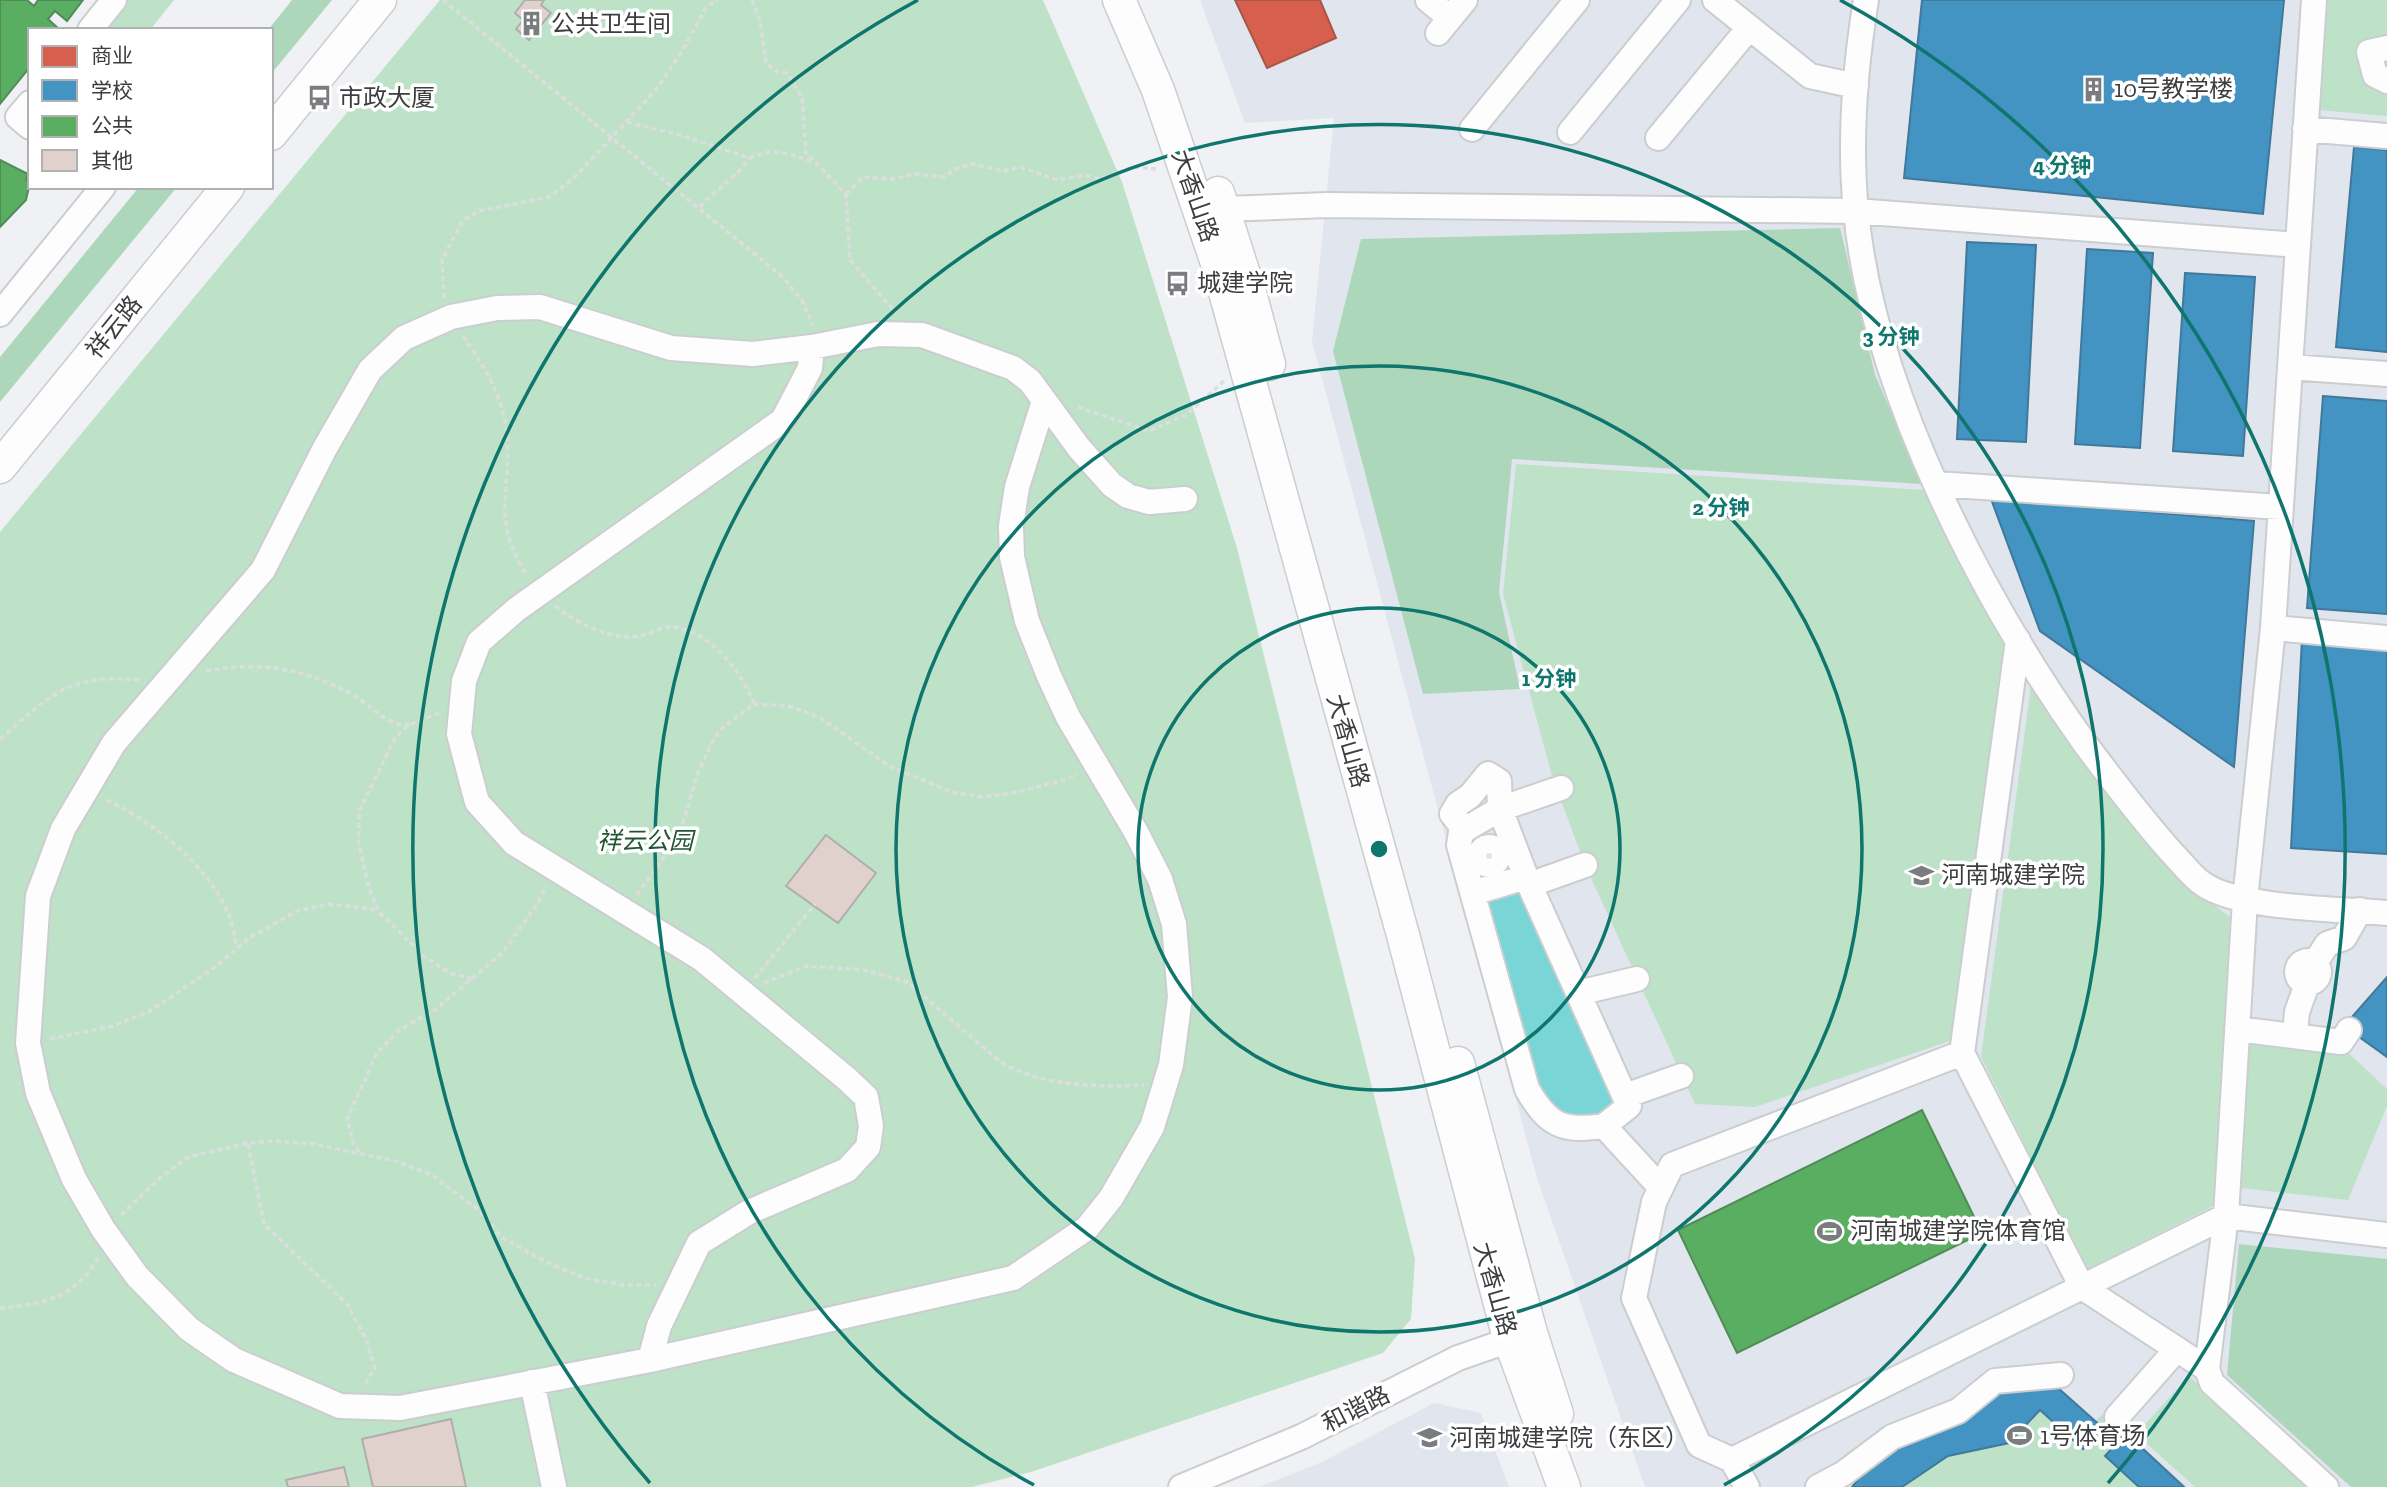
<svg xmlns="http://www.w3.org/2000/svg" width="2387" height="1487" viewBox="0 0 2387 1487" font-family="'Zilla Slab','Noto Sans SC',serif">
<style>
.built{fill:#e0e5ee}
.green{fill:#bee2c8}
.forest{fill:#add7ba}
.water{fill:#79d5d6}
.shops{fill:#d6604d;stroke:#a85649;stroke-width:2}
.schools{fill:#4393c3;stroke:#41799b;stroke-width:2}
.public{fill:#5aae61;stroke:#518c57;stroke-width:2}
.building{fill:#e1d1cc;stroke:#afaeaf;stroke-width:2}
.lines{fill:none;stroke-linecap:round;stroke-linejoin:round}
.minor-casing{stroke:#cbcdcf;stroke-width:28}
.major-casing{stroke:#cbcdcf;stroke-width:35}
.path{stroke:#ddddde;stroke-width:3.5;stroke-dasharray:5 3.5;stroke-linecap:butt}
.minor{stroke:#fdfdfd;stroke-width:24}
.major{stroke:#fdfdfd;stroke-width:32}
.ring{fill:none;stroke:#0f766e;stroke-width:3.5}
.labels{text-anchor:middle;stroke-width:7;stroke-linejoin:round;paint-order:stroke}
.poi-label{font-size:24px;fill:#3c3d3f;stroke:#fff;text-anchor:start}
.street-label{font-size:24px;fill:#3c3d3f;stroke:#fff}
.park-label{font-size:24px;font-style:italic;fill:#205630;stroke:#fff}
.centre{fill:#0f766e;stroke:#fff;stroke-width:3.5}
.ring-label{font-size:21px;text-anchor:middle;font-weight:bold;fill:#0f766e;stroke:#fff;stroke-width:7;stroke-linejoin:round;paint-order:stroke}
</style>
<rect width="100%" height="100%" fill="#eff1f4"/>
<path class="built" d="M1200 0H2387V1487H1645L1537 1178 1312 341 1334 118 1245 123Z
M1434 1403 1481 1413 1509 1487H1259L1322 1462Z"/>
<path class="green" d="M125 0H174L150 30H101Z
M440 0H1043L1122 182 1237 548 1415 1259 1411 1319 1383 1353 1034 1471 972 1487H0V532Z
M2328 0H2387V116L2319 110Z
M1516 464 1924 490 1960 566 2007 647 1950 1041 1755 1107 1695 1104 1585 865 1552 776 1503 594Z
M2031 686 2081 758 2199 894 2230 917 2217 1204 2087 1269 1981 1057Z
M2250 1040 2341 1046 2387 1089V1106L2348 1200 2241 1188Z
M2189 1376 2312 1487H2195L2136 1434Z
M2048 1379 2095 1421 2102 1415 2114 1421 2187 1487H1852L1871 1463Z"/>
<path class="forest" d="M292 0H332L271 74V30H268Z
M139 187H177L0 402V357Z
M1840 228 1875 375 1922 484 1512 459 1499 592 1520 689 1423 694 1333 351 1361 239Z
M2239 1244 2387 1259V1487H2351L2227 1375Z"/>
<path class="water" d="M1521 883 1620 1102 1583 1123 1567 1120 1539 1097 1481 898Z"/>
<path class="shops" d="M1235 0H1320L1336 38 1267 68Z"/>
<path class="schools" d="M1922 0H2284L2263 214 1904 178Z
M2354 147 2387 150V352L2336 347Z
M1967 242 2036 245 2026 442 1957 439Z
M2087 249 2153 253 2140 448 2075 444Z
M2185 273 2255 277 2243 456 2173 451Z
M2323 396 2387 401V614L2307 608Z
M1991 499 2254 521 2234 767 2040 631Z
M2302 639 2387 650V854L2291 848Z
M2387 977V1057L2344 1026Z
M2048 1379 2102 1427 2083 1449 2040 1410 2009 1443 1948 1456 1902 1487H1852L1871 1463 2006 1383Z
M2126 1433 2184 1487H2139L2105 1456Z"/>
<path class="public" d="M0 0H27L34 6 38 0H83L67 21 55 11 48 19 60 30H30V67L0 104Z
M0 160 28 174 26 180 30 182 26 200 0 227Z
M1922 1110 1982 1233 1737 1353 1678 1230Z"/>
<path class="building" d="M525 0H544L541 5 551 13 529 40 516 29 523 20 515 13Z
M826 835 876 873 838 923 786 886Z
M451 1419 466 1487H373L362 1439Z
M344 1467 349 1487H288L286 1480Z"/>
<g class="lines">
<defs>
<path id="minor" d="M1428 0 1450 18
M1715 0 1810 76 1856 86
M1866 0C1855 68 1849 142 1856 211 1872 388 1983 601 2086 745 2114 782 2142 820 2174 855 2183 864 2192 877 2203 884 2238 909 2341 909 2387 913
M2314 0 2273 628 2245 900 2226 1216 2207 1369 2212 1383 2326 1487
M90 30 114 0
M1438 33 1465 0
M2387 48 2369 52 2375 75 2387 81
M30 103 18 117 30 127
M1472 129 1577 0
M2305 129 2387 136
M1570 132 1678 0
M1658 138 1749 28
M1209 215 1224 209 1327 205 1856 211 2298 245
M0 314 103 187
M812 347 810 368 783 420 517 609 479 642 464 681 459 734 477 802 514 843 702 959 847 1079 866 1097 871 1126 868 1147 847 1170 749 1212 699 1243 659 1326 650 1360 400 1408 340 1406 234 1360 189 1329 137 1276 103 1229 74 1179 38 1093 28 1043 38 896 63 829 114 743 263 570 325 448 370 370 404 338 451 317 497 308 540 307 671 348 753 354 812 347 878 334 922 335 1013 368 1030 381 1079 448 1112 485 1128 496 1149 502 1185 499
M2290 367 2387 374
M1937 484 2280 507
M2273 628 2387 638
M1465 830 1452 814 1458 804 1470 796 1488 774 1499 781 1500 809 1561 788
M1480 856a9 9 0 1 1 18 0a9 9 0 1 1-18 0Z
M1529 885 1585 865
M1473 893 1526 877
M2297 972a11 11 0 1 1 22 0a11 11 0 1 1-22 0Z
M2315 963 2327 944 2344 938 2360 910
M1578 993 1637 979
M2237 1029 2341 1042 2349 1030
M2295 1034 2297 1012 2307 984
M1625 1096 1681 1076
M1604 1126 1629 1106 1526 877 1500 809 1461 832 1459 845 1527 1089C1548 1126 1563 1132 1604 1126L1661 1188
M2082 1287 2226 1216 2387 1235
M2082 1287 2207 1369
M650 1360 1013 1278 1087 1228 1111 1198 1152 1127 1171 1065 1180 997 1174 924 1160 879 1136 832 1068 717 1049 676 1027 621 1012 557 1011 526 1017 487 1044 401
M532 1382 554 1487
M2117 1417 2177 1349
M1732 1460 1699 1445 1634 1298 1654 1202 1672 1165 1962 1053 2018 640
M1181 1487 1301 1437 1458 1358 1527 1334
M1747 1487 1732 1460 2082 1287 1962 1053
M1818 1487 1844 1473 1892 1437 1958 1411 1995 1381 2061 1375"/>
<path id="major" d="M1119 0 1158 90 1217 263 1403 935 1509 1338 1564 1487
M271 134 380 0
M1218 193 1250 293 1269 364
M0 467 228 187
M1458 1063 1531 1333 1557 1414"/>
</defs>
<use href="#minor" class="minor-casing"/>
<use href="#major" class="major-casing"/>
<path class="path" d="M443 0 784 278 802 301 813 325
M752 0 760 20 766 63 777 72 787 73 802 97 806 153 846 194 850 260 896 313
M627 122 680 135 750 158C773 147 789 153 813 162
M846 194 863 177 894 179 915 174 945 177 955 169 972 164 1004 171 1020 167 1058 180 1086 175 1100 179 1133 167 1158 169
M700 207C715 190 736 177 750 158
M444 298 442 260 463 220 479 211 549 197 573 179 655 91 682 51 707 6 717 0
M463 336C485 367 505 400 507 439 511 496 491 520 527 575
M1078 407 1149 431 1186 415 1224 381
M555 606C576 623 612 641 640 636 649 634 661 627 671 627 707 628 744 674 754 704
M206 671C258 661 306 668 353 695 371 705 386 726 409 725
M439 713 409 725 395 738 360 809 358 840 369 888 380 913 425 957 450 973 473 979
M0 739C49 696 69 673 140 680
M107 800C155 823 208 865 229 915 233 925 234 937 237 947
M637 895 679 836 698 773 712 743 720 730 754 704 788 706 819 717 891 767 951 792 983 797 1018 792 1068 779 1077 773
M755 978 815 904
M764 983 806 966 865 970 907 982 1002 1063C1046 1087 1095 1087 1144 1085
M50 1039 113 1026 150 1011 215 967 249 938 297 911 329 904 379 910
M248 1144 264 1224 347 1304 366 1339 375 1368 365 1384
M359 1152 353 1142 347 1119 377 1053 399 1030 435 1010 503 952 538 903 546 886
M121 1215 162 1176 188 1157 248 1143 278 1141 314 1144 395 1161 432 1175 480 1211 501 1237 546 1262 584 1278 624 1285H656
M0 1308C43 1304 74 1299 98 1258"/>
<use href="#minor" class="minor"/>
<use href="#major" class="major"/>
</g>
<g class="ring">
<circle cx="1379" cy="849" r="241"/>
<circle cx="1379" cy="849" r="483"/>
<path d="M1034 1485A724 724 0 1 1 1724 1485"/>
<path d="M650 1483A966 966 0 0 1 918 0M1840 0A966 966 0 0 1 2108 1483"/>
</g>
<defs>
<symbol id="building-bare" viewBox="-9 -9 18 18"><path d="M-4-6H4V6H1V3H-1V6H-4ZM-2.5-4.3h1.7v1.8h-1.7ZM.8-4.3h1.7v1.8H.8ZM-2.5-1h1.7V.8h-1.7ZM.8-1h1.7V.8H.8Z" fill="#7b7c7e" stroke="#fff" stroke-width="2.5" paint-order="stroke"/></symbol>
<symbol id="bus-bare" viewBox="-9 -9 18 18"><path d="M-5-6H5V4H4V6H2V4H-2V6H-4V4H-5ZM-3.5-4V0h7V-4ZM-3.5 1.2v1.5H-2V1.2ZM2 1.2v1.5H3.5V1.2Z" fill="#7b7c7e" stroke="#fff" stroke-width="2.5" paint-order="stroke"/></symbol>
<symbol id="university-bare" viewBox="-9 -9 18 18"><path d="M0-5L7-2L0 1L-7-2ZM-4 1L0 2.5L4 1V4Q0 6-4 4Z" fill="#7b7c7e" stroke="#fff" stroke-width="2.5" paint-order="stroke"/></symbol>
<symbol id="stadium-bare" viewBox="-9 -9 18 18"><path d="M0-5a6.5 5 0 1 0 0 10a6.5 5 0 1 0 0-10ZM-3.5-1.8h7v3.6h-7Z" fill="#7b7c7e" stroke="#fff" stroke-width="2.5" paint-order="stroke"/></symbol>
</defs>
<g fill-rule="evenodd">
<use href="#building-bare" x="514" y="6" width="35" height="35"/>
<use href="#building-bare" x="2076" y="72" width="35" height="35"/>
<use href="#bus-bare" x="302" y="80" width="35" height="35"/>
<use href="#bus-bare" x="1160" y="266" width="35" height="35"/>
<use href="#university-bare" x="1904" y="858" width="35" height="35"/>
<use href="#stadium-bare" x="1812" y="1214" width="35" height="35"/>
<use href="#stadium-bare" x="2002" y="1418" width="35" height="35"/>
<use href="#university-bare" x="1412" y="1420" width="35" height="35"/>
</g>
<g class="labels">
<g class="poi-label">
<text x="551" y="32">公共卫生间</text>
<text x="2114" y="97">10号教学楼</text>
<text x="339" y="106">市政大厦</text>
<text x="1197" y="291">城建学院</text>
<text x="1941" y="883">河南城建学院</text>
<text x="1850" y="1239">河南城建学院体育馆</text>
<text x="2040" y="1444">1号体育场</text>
<text x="1449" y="1446">河南城建学院（东区）</text>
</g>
<g class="street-label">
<text transform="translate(1195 196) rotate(71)" y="8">大香山路</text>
<text transform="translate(114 327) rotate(-51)" y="8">祥云路</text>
<text transform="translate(1348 741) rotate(74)" y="8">大香山路</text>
<text transform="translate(1495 1289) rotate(74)" y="8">大香山路</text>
<text transform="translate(1356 1409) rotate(-27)" y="8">和谐路</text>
</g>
<g class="park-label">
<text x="645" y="849">祥云公园</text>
</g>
</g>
<circle cx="1379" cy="849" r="10" class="centre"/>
<g class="ring-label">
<text x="2062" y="173">4 分钟</text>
<text x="1891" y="344">3 分钟</text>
<text x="1721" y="515">2 分钟</text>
<text x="1549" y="686">1 分钟</text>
</g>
<rect x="28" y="28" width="245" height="161" fill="#ffffff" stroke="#b1b1b2" stroke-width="2"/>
<rect x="42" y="46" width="35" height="21" fill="#d6604d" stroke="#b1b1b2" stroke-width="2"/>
<text x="91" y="63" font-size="21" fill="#3c3d3f">商业</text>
<rect x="42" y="80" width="35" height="21" fill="#4393c3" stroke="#b1b1b2" stroke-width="2"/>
<text x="91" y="98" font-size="21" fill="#3c3d3f">学校</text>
<rect x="42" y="116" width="35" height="21" fill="#5aae61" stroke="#b1b1b2" stroke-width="2"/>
<text x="91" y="133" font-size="21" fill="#3c3d3f">公共</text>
<rect x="42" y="150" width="35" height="21" fill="#e1d1cc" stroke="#b1b1b2" stroke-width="2"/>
<text x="91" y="168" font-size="21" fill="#3c3d3f">其他</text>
</svg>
